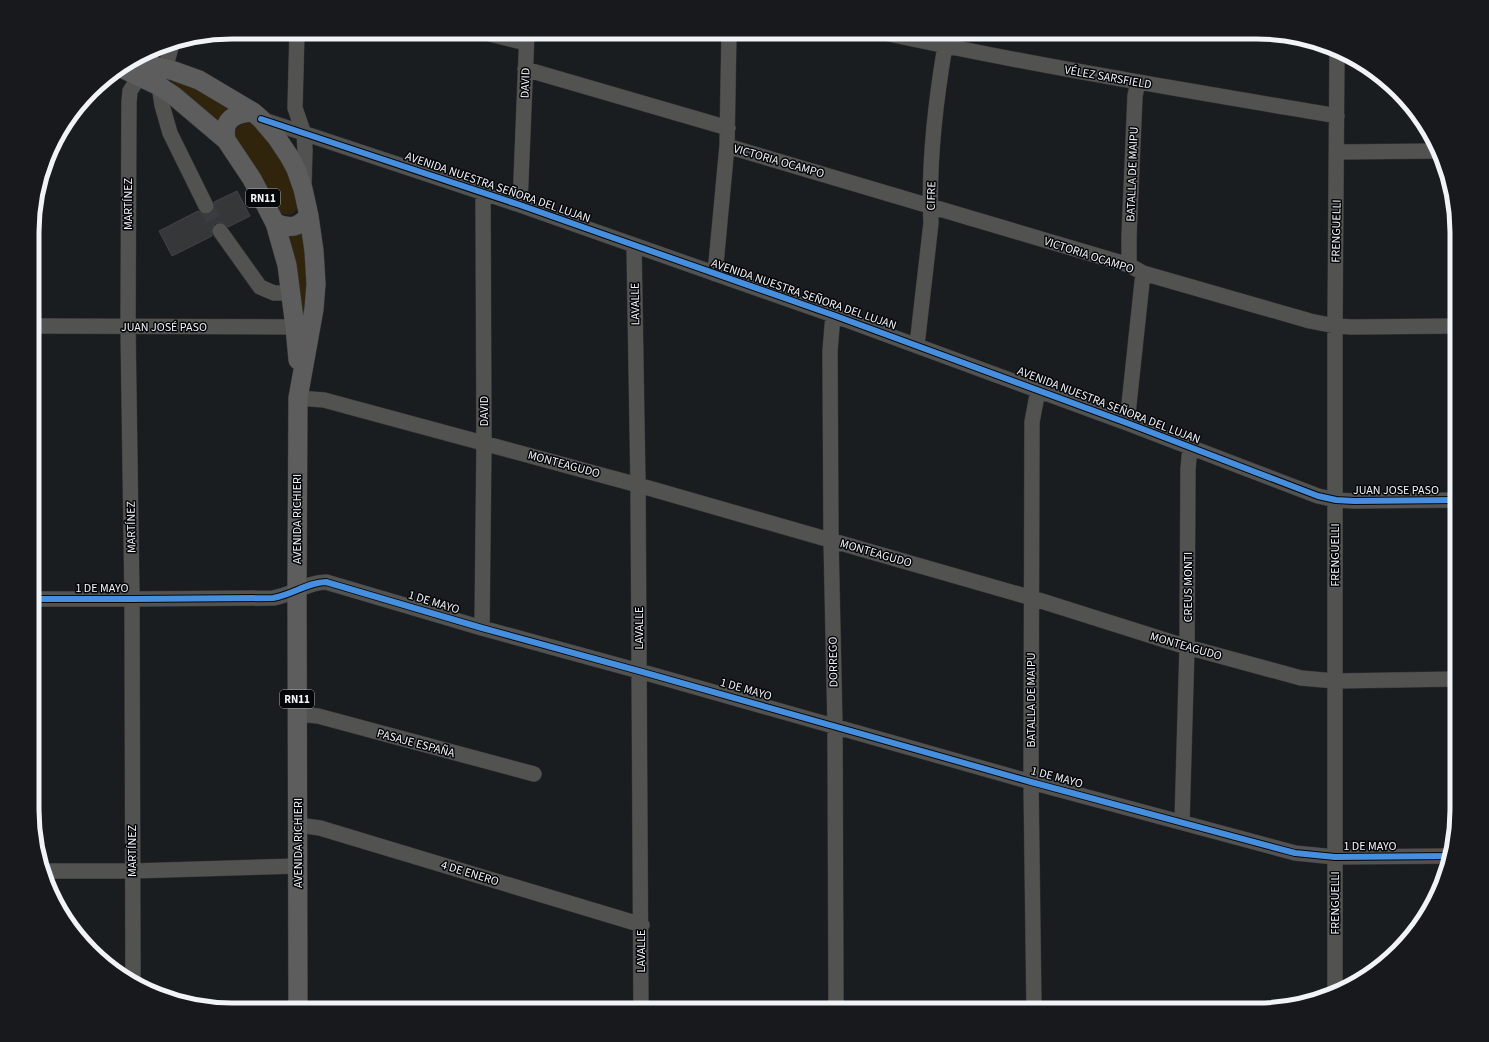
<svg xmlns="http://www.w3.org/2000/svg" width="1489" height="1042" viewBox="0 0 1489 1042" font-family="'Source Sans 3',sans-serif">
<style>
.green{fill:#30250c}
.building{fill:#353739;stroke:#414346}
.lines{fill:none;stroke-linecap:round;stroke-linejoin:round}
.minor-tunnel{stroke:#3a3d40;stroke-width:15;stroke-dasharray:15 8;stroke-linecap:butt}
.minor-casing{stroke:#353739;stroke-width:16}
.major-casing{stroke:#353739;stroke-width:20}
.minor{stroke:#525251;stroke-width:15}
.major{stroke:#5c5d5c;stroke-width:19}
.cycleway-casing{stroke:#050609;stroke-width:8}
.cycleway{stroke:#468fdf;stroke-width:6}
.labels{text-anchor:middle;stroke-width:3;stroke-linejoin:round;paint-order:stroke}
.shield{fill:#050609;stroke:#aaacb0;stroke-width:1}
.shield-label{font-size:11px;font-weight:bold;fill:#f0f3f7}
.street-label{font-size:12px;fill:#f0f3f7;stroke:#050609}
.rim{fill:none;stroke:#f0f3f7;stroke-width:5}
</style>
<rect width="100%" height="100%" fill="#1a1d20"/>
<path class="green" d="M178 80 232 107 222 115 217 124 171 84 173 81Z
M250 122 259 129 280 154 299 201 297 209 292 214H283L275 210 233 138C237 127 238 124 250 122Z
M305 228 309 258 305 330 286 233Z"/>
<path class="building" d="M237 191 250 216 228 227 223 223H215L212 228V236L172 256 159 231 198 211 205 215 210 214 214 211V202Z"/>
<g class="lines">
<path class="minor-tunnel" d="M206 206 220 231"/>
<defs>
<path id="minor" d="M297 32 295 108 304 134 305 150 304 184
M482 32 526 43
M880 32C1031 65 1184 90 1337 116
M165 69 172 44
M525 69 728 128
M159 86 162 105 170 133 206 206
M261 119 520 205 833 315 1127 423 1318 496 1336 500 1354 501 1457 500
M727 146 1129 265 1143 273 1310 321 1335 326 1352 327 1457 326
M1337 152 1438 151
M520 205 527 32
M220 231 260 287 274 293H291
M634 245 638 485 641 1010
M1129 265V236L1135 96 1138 82
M715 274 727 146 729 32
M833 315 830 351 831 540 835 726 836 1010
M34 326 295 327
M917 345 931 223C928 164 935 105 945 46
M298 398 324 400 638 485 1032 598 1187 647 1301 678 1335 681 1457 679
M1127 423 1143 273
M34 599H132L273 598C292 595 308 582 326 582L482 628 639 671 1031 782 1295 853 1335 857 1450 856
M482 628 484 442 483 193
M298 714 318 716 534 774
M1182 822 1187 647 1188 469 1190 447
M298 825 320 828 642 925
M45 871H132L298 866
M133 981 132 599 128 327 129 102 130 91 139 77
M1335 993V326L1337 51
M1034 1010 1031 782 1032 422 1038 390"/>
<path id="major" d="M134 61 174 71 199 80 253 112 261 119 277 138 289 156 296 169 303 189 309 216 314 251 316 284 314 309 298 398 297 590 298 1010
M121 68 159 86 174 96 226 140 252 179 275 223 287 265 295 327 298 360
M226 140C222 119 235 113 253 112
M275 223C291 229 297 228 309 216"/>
</defs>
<use href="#minor" class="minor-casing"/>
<use href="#major" class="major-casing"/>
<use href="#minor" class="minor"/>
<use href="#major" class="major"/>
<defs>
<path id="cycleway" d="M261 119 520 205 833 315 1127 423 1318 496 1336 500 1354 501 1457 500
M34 599H132L273 598C292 595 308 582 326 582L482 628 639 671 1031 782 1295 853 1335 857 1450 856"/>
</defs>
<use href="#cycleway" class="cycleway-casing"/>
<use href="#cycleway" class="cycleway"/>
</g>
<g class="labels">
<g class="shield">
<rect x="246" y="189" width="34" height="18" rx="3"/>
<rect x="280" y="690" width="34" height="18" rx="3"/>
</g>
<g class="shield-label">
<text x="263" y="202">RN11</text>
<text x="297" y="703">RN11</text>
</g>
<g class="street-label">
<text transform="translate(1108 77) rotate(10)" y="4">VÉLEZ SARSFIELD</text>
<text transform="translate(525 83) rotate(-88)" y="4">DAVID</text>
<text transform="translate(779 161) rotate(16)" y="4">VICTORIA OCAMPO</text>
<text transform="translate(1132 174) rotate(-88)" y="4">BATALLA DE MAIPU</text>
<text transform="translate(498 187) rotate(19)" y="4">AVENIDA NUESTRA SEÑORA DEL LUJAN</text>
<text transform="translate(931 196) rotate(-89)" y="4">CIFRE</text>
<text transform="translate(128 204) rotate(-90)" y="4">MARTÍNEZ</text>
<text transform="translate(1336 231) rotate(-89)" y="4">FRENGUELLI</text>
<text transform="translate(1089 255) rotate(18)" y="4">VICTORIA OCAMPO</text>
<text transform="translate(804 294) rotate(19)" y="4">AVENIDA NUESTRA SEÑORA DEL LUJAN</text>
<text transform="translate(635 304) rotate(-91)" y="4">LAVALLE</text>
<text x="164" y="331">JUAN JOSÉ PASO</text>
<text transform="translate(1109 405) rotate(21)" y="4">AVENIDA NUESTRA SEÑORA DEL LUJAN</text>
<text transform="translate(484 411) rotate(-90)" y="4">DAVID</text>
<text transform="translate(564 464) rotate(15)" y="4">MONTEAGUDO</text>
<text x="1396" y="494">JUAN JOSE PASO</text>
<text transform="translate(297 519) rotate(-90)" y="4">AVENIDA RICHIERI</text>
<text transform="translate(131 527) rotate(-91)" y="4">MARTÍNEZ</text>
<text transform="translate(876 553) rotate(16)" y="4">MONTEAGUDO</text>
<text transform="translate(1335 555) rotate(-90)" y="4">FRENGUELLI</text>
<text transform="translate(1188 587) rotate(-90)" y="4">CREUS MONTI</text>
<text x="102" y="592">1 DE MAYO</text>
<text transform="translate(434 602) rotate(17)" y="4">1 DE MAYO</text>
<text transform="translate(639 628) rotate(-90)" y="4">LAVALLE</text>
<text transform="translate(1186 646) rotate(16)" y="4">MONTEAGUDO</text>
<text transform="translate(833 662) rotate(-91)" y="4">DORREGO</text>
<text transform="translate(746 689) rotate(16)" y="4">1 DE MAYO</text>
<text transform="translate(1031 700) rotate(-90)" y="4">BATALLA DE MAIPU</text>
<text transform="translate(416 743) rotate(15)" y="4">PASAJE ESPAÑA</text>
<text transform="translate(1057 777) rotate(15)" y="4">1 DE MAYO</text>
<text transform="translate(298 843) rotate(-90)" y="4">AVENIDA RICHIERI</text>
<text x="1370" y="850">1 DE MAYO</text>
<text transform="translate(132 851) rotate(-90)" y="4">MARTÍNEZ</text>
<text transform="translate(470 873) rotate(17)" y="4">4 DE ENERO</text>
<text transform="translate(1335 903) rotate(-90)" y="4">FRENGUELLI</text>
<text transform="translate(641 951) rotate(-90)" y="4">LAVALLE</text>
</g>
</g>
<path d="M0 0H1489V1042H0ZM232 39H1257A193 193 0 0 1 1450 232V810A193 193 0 0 1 1257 1003H232A193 193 0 0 1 39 810V232A193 193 0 0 1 232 39Z" fill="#18191c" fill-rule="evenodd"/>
<path class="rim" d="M232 39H1257A193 193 0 0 1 1450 232V810A193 193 0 0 1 1257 1003H232A193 193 0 0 1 39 810V232A193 193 0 0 1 232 39Z"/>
</svg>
